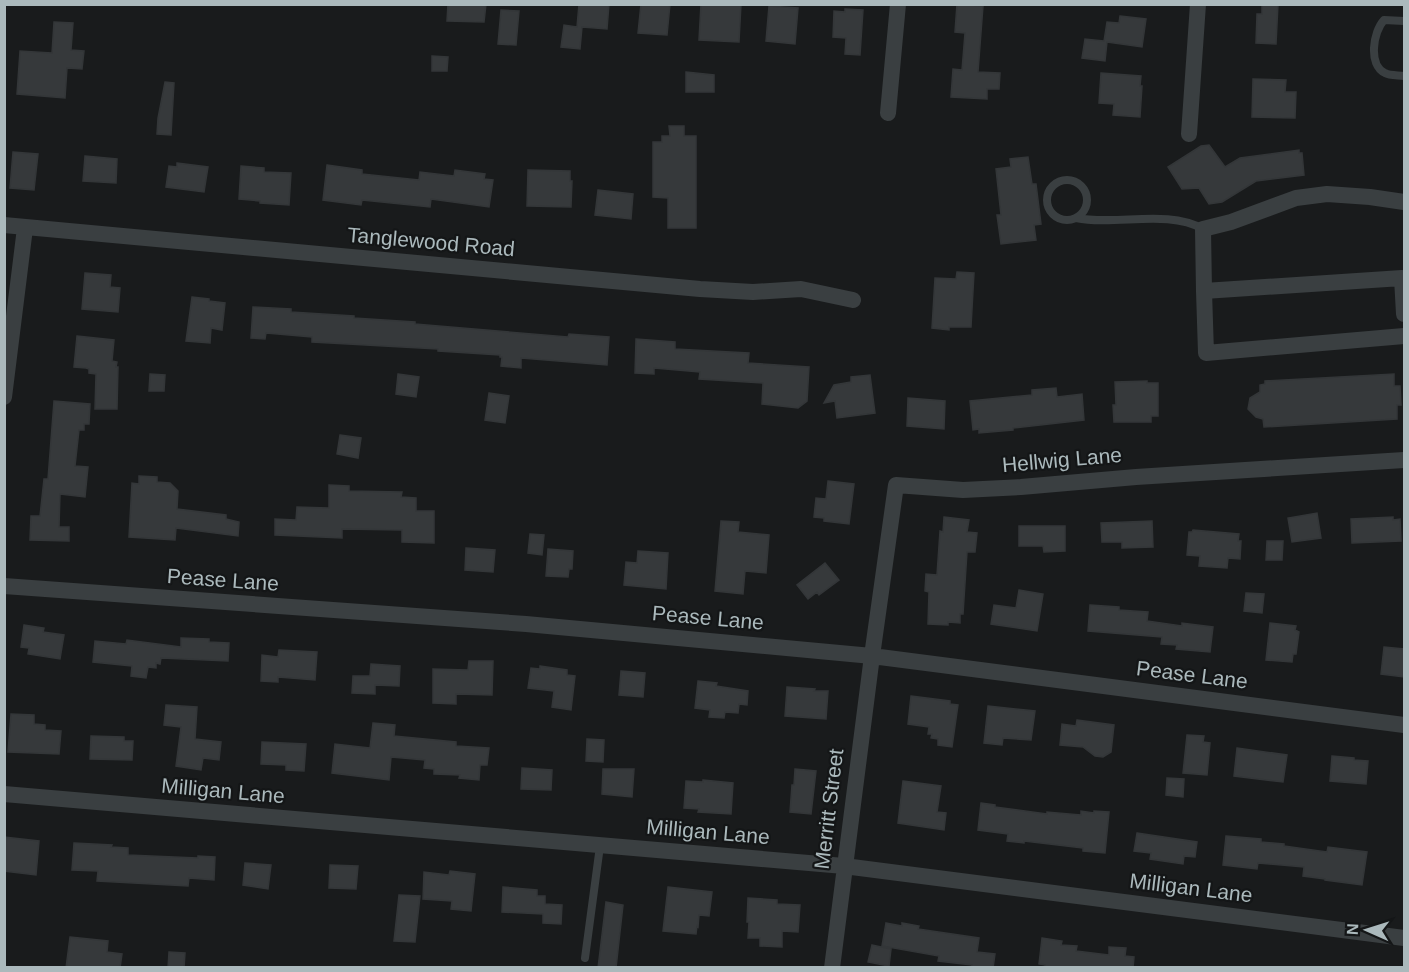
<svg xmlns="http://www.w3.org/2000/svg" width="1409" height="972" viewBox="0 0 1409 972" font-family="Arial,sans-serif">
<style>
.building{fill:#36393b;stroke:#333638;stroke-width:1.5}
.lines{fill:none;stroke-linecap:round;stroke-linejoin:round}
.service{stroke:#3a3f41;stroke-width:8}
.minor{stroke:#3a3f41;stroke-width:16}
.labels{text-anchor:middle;stroke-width:4.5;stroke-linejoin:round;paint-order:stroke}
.street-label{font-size:21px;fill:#abb9bc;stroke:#141617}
</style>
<rect width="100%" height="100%" fill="#191b1c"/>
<path class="building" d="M448 4H486L484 22 447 21Z
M579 4H609L607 29 582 27 580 49 561 47 564 25 577 27Z
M641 4H670L667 35 638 33Z
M701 4H741L739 42 699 40Z
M957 4 983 6 978 72 1000 73 999 89H987V99L951 97 953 69 962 70 965 33 955 32Z
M1262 4H1278L1276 44 1256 43 1257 14H1262Z
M769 6 798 8 795 44 766 41Z
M845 9 863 10 860 55 845 54 846 38 833 37 834 11 845 12Z
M501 10 519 11 516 45 498 44Z
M1120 16 1146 19 1142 47 1107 42 1105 61 1082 58 1085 39 1104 41 1107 22 1119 23Z
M54 22 73 23 71 50 84 51 82 69 67 68 65 98 17 94 20 51 52 53Z
M432 56 448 57 447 71H432Z
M686 72 714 75V92H686Z
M1101 73 1141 76 1140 86H1142L1140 117 1113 115 1114 104 1099 103Z
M1253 79 1286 80 1285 92H1296L1295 118 1252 117Z
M165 82 174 83 171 135 157 134 158 118Z
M669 126H684V136H696V228H668V198L653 197V142H662V136H670Z
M1209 145 1225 167 1240 158 1299 150V153H1302L1304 175 1256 181 1222 202 1209 204 1199 188 1182 189 1168 167 1201 146Z
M13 152 38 154 34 190 10 188Z
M85 156 117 159 116 183 83 181Z
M1028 157 1032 184H1036L1041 224 1034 225 1036 240 1001 244 997 215H1001L996 169 1011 167 1010 159Z
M177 163 208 167 204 192 166 187 169 166 177 167Z
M327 165 362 170V174L419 180 420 172 454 176 455 170 485 174 484 179 493 180 489 207 431 199 430 207 362 200 361 205 323 200Z
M241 166 264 168V172L291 173 289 205 260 203V201L239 199Z
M528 170 570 171V181H572L571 207 527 206Z
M598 190 633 194 631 219 595 215Z
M957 272 974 273 971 327H949V330L932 328 935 278 956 279Z
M85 273 111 275 110 287 120 288 118 312 82 309Z
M192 297 209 299V301L225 303 222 330 211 328 210 343 186 341Z
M253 307 291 309V312L354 316V318L415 322V324L568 337 569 334 609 337 607 365 521 358V368L501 366 502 357H500V355L438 351V349L312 342V337L266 333 265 339 251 338Z
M77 336 114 340 112 361 117 362 116 367H118L117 409H95L96 374 89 373V369L86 368 74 367Z
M636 339 675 342V349L749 353 748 363 809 367 807 401 798 408 762 404 763 383 699 379 700 372 654 368V374L635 373Z
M150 374 165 375 164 391H149Z
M398 374 419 377 416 397 396 394Z
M1394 374V386H1400L1401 405H1397V419L1264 427 1263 419 1256 417 1248 409 1250 398 1260 392V385L1265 384V381Z
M870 375 875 413 837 418 835 401 824 403 834 385 851 382V377Z
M1147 381V383H1158V416H1151V422H1114L1113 405H1116L1115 382Z
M1056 388 1057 397 1082 394 1084 420 1013 428V430L979 433V429L973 430 970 401 1032 395V390Z
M489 393 509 396 505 423 485 420Z
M908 398 945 401 944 429 907 426Z
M54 401 90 404 89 424H84V430H79L75 466 88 467 85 497 60 494 59 527H69V541L30 540 31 516H40L44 479H48Z
M340 435 361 438 358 458 337 454Z
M139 476 157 477V482L170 483 178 491 177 509 226 515V519L239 522 238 536 176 528 175 540 129 537 132 483 139 484Z
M828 481 854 484 849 524 824 521V518L814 517 816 498 826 499Z
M329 485 349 486V491L402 492 401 497 416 498V511H434V543L402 542V530L342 529V538L275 535V519L296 520 297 507 329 508Z
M1317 513 1321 538 1292 542 1288 518Z
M944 517 969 520 967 532 977 533 975 552H967L963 614H960V623L948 622V625L928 624 929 592 925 591 926 574 937 575 940 531 943 532Z
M1393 517V520L1400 519 1401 541 1352 543 1351 519Z
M721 521 739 522 738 532 769 535 766 573 745 571 743 594 715 591Z
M1152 521 1153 547 1122 548V542H1102L1101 523Z
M1019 526H1065V551L1044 552 1043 546H1019Z
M1193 530 1239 534 1238 541H1241L1240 559 1228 558 1227 568 1199 566 1200 556 1187 555 1189 532H1192Z
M530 534 544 535 542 555 528 553Z
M1267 541H1283L1282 560H1266Z
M466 548 495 550 493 572 465 570Z
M548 549 573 551 572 569H569L568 577 546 576Z
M638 551 668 553 666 589 624 585 626 562 637 563Z
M825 563 839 580 819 595 817 592 808 599 797 585Z
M1019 590 1043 594 1037 631 991 624 994 605 1016 608Z
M1246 593 1264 594 1262 613 1244 611Z
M1090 605 1119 607V610L1148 612 1147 621 1182 626V623L1213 627 1210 652 1176 649 1177 645 1161 644 1162 637 1088 631Z
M1270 623 1296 626 1295 630 1299 632 1296 654H1293L1292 662 1266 660Z
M24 625 44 628 43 632 64 635 60 659 28 654 29 648 21 647Z
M181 638 209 639V642L229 643 228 661 161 658 160 664 156 663V668L148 667 146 678 131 676 132 666 93 662 95 641 126 644 127 640 181 647Z
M1384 647 1404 649V677L1381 674Z
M279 650 317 652 315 680 278 677V682L261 681 262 655 278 657Z
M469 661H493L492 695 456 694V704L433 703V669L468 670Z
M371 664 400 666 399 686 375 685V694L352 693 353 676H370Z
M540 666 567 670V675L575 676 571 710 552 707 554 691 528 688 531 668 540 669Z
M621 671 645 673 643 697 619 695Z
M698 681 717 683 716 686 748 691 747 705 739 704 738 713 725 712 724 718 709 717 710 710 695 708Z
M787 687 815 689 814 691H828L826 719 785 716Z
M911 696 950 701V704L958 705 952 747 938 745V739L931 738 932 734H928L929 727 908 724Z
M166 705 197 707 195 739 221 742 219 760 203 758 201 770 176 766 181 727 164 725Z
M988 706 1035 711 1031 740 1003 738 1002 745 984 743Z
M11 714 34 715V724L45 725V730L61 731 59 754 8 752Z
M1077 720 1114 725 1111 752 1103 757 1095 756 1083 747 1060 745 1062 724 1076 726Z
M373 723 395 725 394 736 456 742V746L489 748 487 765H480L479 780 459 778 460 775 434 774V769L424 768 425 760 391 757 389 780 332 773 335 744 370 748Z
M1187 735 1204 736 1203 742 1210 743 1207 775 1183 773Z
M91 736 124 737V741H133L132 760 90 759Z
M587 739 604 740 603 762 586 761Z
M262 742 306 744 304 771 286 770V765L261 764Z
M1237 748 1287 755 1283 782 1234 776Z
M1332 756 1354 758V760L1368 761 1366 784 1330 781Z
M522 768 552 770 551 790 521 789Z
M603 769H634L632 797 602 794Z
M795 769 816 771 811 814 790 812 792 785H794Z
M1167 778 1184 779 1183 797 1166 795Z
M703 780 733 783 731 814 698 812 699 809 684 808 686 781 703 782Z
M903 781 941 786 937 812 946 813 944 830 898 823Z
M981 803 995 805V807L1047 814V812L1081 815V811L1094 813V811L1109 812 1105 853 1083 851V848L1024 841V843L1007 841 1008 834 978 830Z
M1137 833 1197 842 1195 857 1184 856 1183 864 1150 859 1151 853 1134 851Z
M1226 836 1261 839V842L1284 844V846L1327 852 1328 847 1367 852 1362 885 1325 880V879L1303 876 1304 867 1258 863 1257 869 1223 865Z
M4 837 39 841 36 875 4 871Z
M74 843 112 845 111 847 128 848V855L198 858V856L215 857 214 880 189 878 188 886 97 881 98 871 72 870Z
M245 863 271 865 268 889 243 885Z
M330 865 358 866 356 889 329 888Z
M450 871 475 874 471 911 451 909 452 901 423 899 424 872 449 875Z
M503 887 537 890V896H545V904L562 905 561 924 543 923V914L502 912Z
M668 887 712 892 709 916 699 915 698 927 697 926 696 934 663 931Z
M399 895 420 896 415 942 394 941Z
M748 898 777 900V904L800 905 798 932 782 931V947L760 946V938H748L749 922H747Z
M606 902 623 905 616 968H598Z
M886 923 902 926V923L919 926 918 929 979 938 977 952 995 954 993 968H971L972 965 938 961 939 956 882 946Z
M70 937 108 941 107 952 122 954 120 968H66Z
M1042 938 1062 941 1061 945 1077 946 1076 951 1109 955V947L1126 948 1125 956 1134 957 1133 968H1045V965L1039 964Z
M872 945 891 949 889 966 868 962Z
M169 952 185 953 184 968H168Z"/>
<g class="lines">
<path class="service" d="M1404 21 1384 20C1373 32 1368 65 1385 73 1390 76 1399 75 1404 76
M1047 200a20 20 0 1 1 40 0a20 20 0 1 1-40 0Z
M1076 218C1117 226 1167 209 1203 229
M585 958 600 846"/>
<path class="minor" d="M888 113 898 4
M1189 134 1198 4
M4 225 700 289 753 292 801 289 853 300
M1204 291 1203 229 1231 222 1296 198 1327 194 1370 197 1404 202
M1404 314 1402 278 1204 291 1206 353 1404 336
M4 397 25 228
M4 586 526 624 872 656 1404 725
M4 794 844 866 1404 938
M832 968 872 656 896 485 963 490 1021 487 1136 477 1404 460"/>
</g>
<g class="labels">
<g class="street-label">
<text transform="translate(431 242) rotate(5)" y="7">Tanglewood Road</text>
<text transform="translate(1062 460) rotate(-5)" y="7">Hellwig Lane</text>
<text transform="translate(223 580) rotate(4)" y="7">Pease Lane</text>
<text transform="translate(708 618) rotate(5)" y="7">Pease Lane</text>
<text transform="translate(1192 675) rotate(7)" y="7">Pease Lane</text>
<text transform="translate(223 791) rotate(5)" y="7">Milligan Lane</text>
<text transform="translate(829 809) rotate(-83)" y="7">Merritt Street</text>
<text transform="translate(708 832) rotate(5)" y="7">Milligan Lane</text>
<text transform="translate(1191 888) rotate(7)" y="7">Milligan Lane</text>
</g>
</g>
<rect width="1409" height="972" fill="none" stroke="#abb9bc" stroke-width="12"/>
<g transform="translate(1367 930) rotate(273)" stroke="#141617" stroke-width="4.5" paint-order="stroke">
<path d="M0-4.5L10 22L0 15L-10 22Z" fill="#abb9bc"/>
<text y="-9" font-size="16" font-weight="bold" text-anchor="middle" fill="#abb9bc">N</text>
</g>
</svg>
